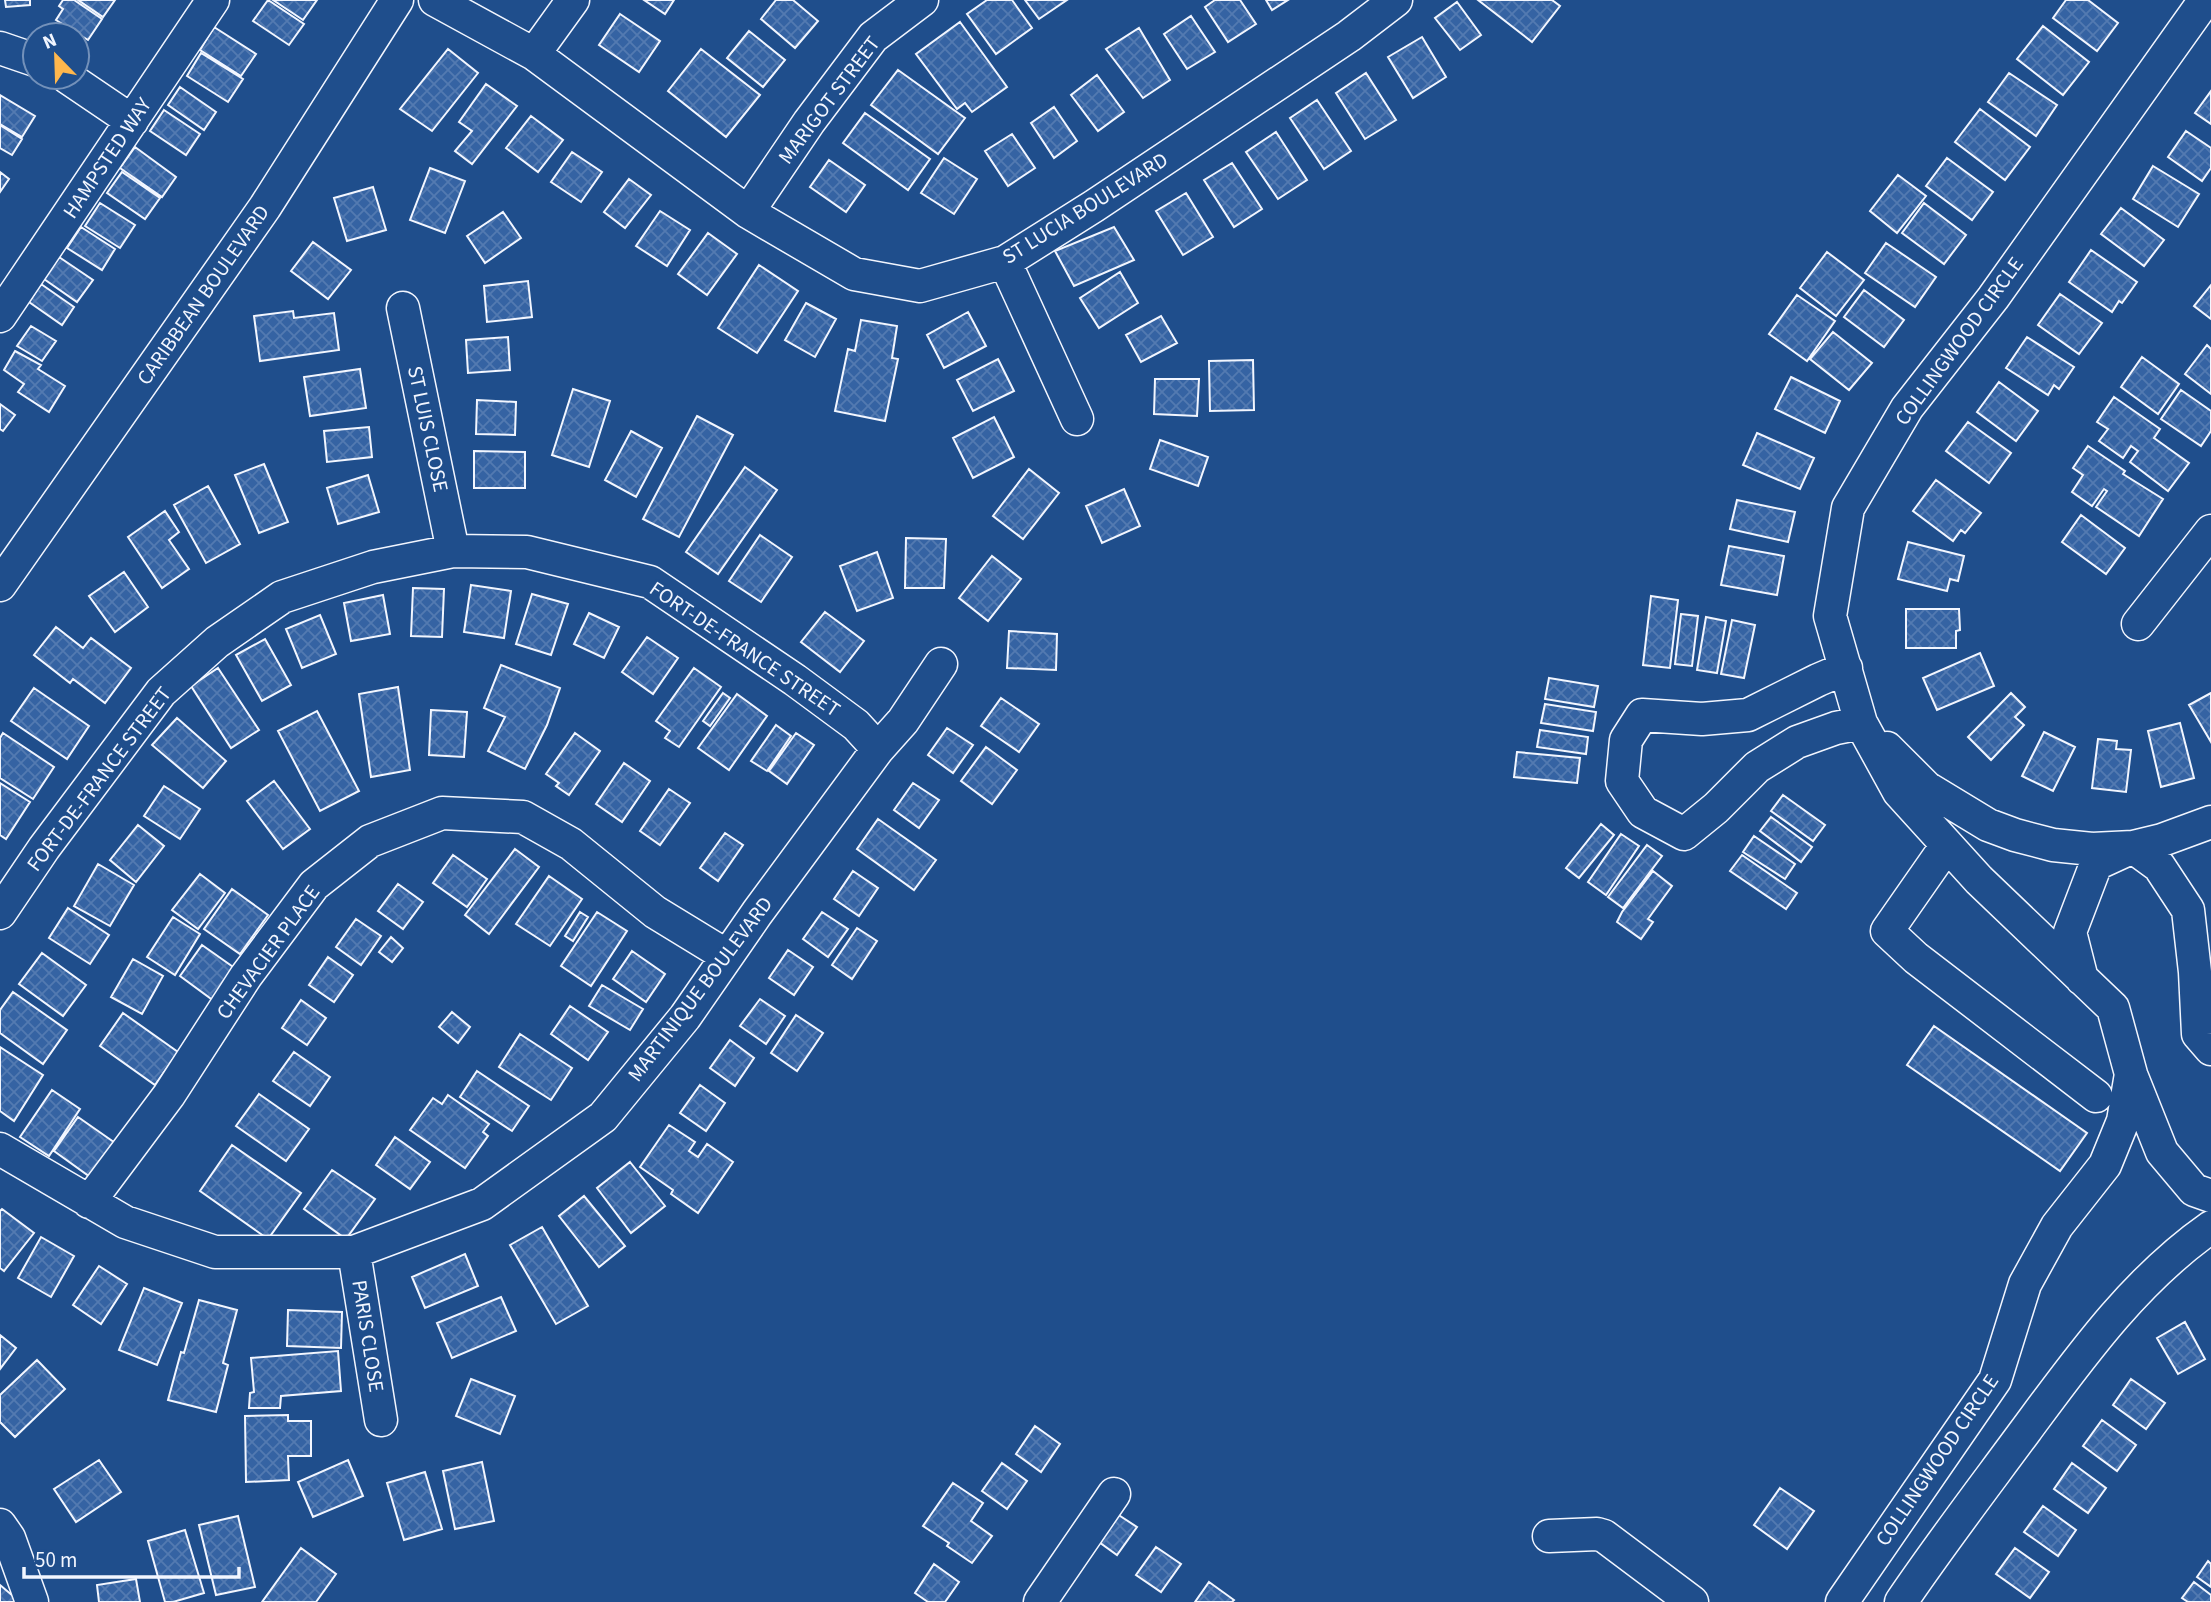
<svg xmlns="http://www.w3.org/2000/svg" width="2211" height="1602" viewBox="0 0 2211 1602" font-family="'Source Sans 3',sans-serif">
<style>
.building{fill:url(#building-cross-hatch);stroke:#f2f6ff;stroke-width:2}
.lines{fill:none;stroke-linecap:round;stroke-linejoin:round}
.minor-casing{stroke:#f2f6ff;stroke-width:35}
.minor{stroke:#1f4e8c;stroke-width:32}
.labels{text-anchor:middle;stroke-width:5;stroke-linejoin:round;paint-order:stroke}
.street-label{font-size:21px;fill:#f2f6ff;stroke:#1f4e8c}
</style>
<defs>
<pattern id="building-cross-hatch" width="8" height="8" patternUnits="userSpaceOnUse" patternTransform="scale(1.75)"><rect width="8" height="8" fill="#3563a3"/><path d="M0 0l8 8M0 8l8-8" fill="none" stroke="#537ab1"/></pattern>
</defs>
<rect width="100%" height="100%" fill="#1f4e8c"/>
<path class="building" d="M5 0H30V5L6 7Z
M63 0H74L102 19 88 40 56 20 63 9 59 6Z
M78 0H115L103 17Z
M268 0 304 24 289 45 253 21Z
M273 0H317L303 20Z
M644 0H674L665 14Z
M776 0H793L818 21 795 48 761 19Z
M987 0H1012L1032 28 996 54 967 14Z
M1025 0H1067L1039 19Z
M1215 0H1240L1256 24 1228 42 1205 7Z
M1266 0H1288L1272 10Z
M1478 0H1552L1560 6 1532 42Z
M2066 0H2088L2118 23 2097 51 2053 18Z
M1457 2 1481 35 1460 50 1435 18Z
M620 14 660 41 639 72 599 45Z
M1191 16 1215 52 1187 69 1164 34Z
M960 22 1007 87 972 112 965 103 957 109 916 54Z
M2043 26 2089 62 2063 95 2017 59Z
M214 27 256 54 241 76 200 50Z
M1139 28 1170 80 1143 98 1106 49Z
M749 31 785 60 763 87 727 58Z
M1422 37 1446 77 1413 98 1388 57Z
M448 49 478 73 432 131 400 109Z
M701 49 760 95 726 137 668 91Z
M201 53 243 79 228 102 187 76Z
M898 70 965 118 938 154 871 105Z
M1366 73 1396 120 1365 139 1336 93Z
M2009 73 2057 105 2036 136 1988 102Z
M1097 75 1124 112 1098 131 1071 95Z
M486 84 517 106 472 164 455 151 472 131 459 122Z
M180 87 216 112 204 130 168 105Z
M2211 91V124L2195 113Z
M0 95 35 116 22 137 0 124Z
M1317 100 1351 151 1324 169 1290 118Z
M1054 107 1077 141 1054 158 1031 123Z
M1980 109 2030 147 2005 180 1955 142Z
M164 110 200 134 186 155 150 131Z
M865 113 930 159 908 190 843 143Z
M531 116 563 140 538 172 506 148Z
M0 125 22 139 12 155 0 148Z
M2186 131 2211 148V168L2202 181 2168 157Z
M1276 132 1307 180 1278 199 1246 152Z
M1012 134 1035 168 1008 186 985 151Z
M135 147 176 177 162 197 120 168Z
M572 152 602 172 581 202 551 182Z
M944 158 977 179 954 214 921 193Z
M1947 158 1993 192 1972 220 1926 186Z
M829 160 865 185 846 212 810 187Z
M1232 163 1262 209 1234 227 1204 180Z
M2153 166 2199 194 2178 227 2133 199Z
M430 168 465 181 445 233 410 220Z
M0 172 9 179 0 192Z
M122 172 160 198 145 219 107 193Z
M1898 175 1926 196 1897 233 1870 211Z
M629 179 651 195 625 228 604 212Z
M373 187 386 230 347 241 334 198Z
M1186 193 1213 237 1183 255 1156 211Z
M100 203 135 225 120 248 85 226Z
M1924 203 1966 235 1944 264 1902 233Z
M2121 208 2164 240 2144 266 2101 234Z
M660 211 690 230 667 266 636 246Z
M503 212 521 238 485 263 467 236Z
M81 227 115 249 102 270 67 248Z
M1114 227 1134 260 1074 286 1055 251Z
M708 233 737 254 707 295 678 274Z
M313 242 351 270 328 299 291 271Z
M1886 243 1936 277 1915 307 1865 273Z
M2091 250 2137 282 2122 303 2119 301 2112 312 2069 282Z
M1827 252 1864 280 1836 316 1800 288Z
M59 257 93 280 77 302 44 279Z
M759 265 798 291 757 353 718 328Z
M1120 272 1138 303 1099 328 1080 298Z
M528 281 532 317 487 322 484 286Z
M41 284 74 307 62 325 29 302Z
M2211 285V319L2194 306Z
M1864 290 1904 320 1884 347 1844 317Z
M2060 294 2102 323 2079 354 2038 325Z
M1797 295 1835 321 1807 361 1769 334Z
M806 303 836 319 815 357 785 340Z
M293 311 294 318 334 313 339 350 260 361 254 316Z
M968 312 986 346 944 368 927 335Z
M1161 316 1177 343 1141 362 1126 335Z
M861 320 897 326 892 358 898 359 885 421 835 411 848 349 855 351Z
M31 326 56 341 42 361 17 346Z
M1833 332 1872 363 1849 390 1810 359Z
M508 337 510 370 468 373 466 340Z
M2027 337 2074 367 2059 389 2054 385 2048 395 2006 368Z
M2207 345 2211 349V394L2185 374Z
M15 351 41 365 38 369 65 386 49 412 18 392 24 384 4 370Z
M2142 357 2179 384 2158 414 2121 387Z
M998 359 1014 391 973 411 957 380Z
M1253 360 1254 410 1210 411 1209 361Z
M360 369 366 408 310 416 304 377Z
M1791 377 1840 401 1825 433 1775 409Z
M1155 379H1199L1197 416 1154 414Z
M1999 382 2038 411 2016 441 1977 412Z
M573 389 610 401 589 467 552 455Z
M2181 390 2211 411V431L2201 446 2161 419Z
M2114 397 2160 429 2154 438 2189 463 2168 491 2130 462 2138 451 2131 446 2123 458 2099 441 2108 429 2097 422Z
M477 400 516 402 515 435 476 434Z
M0 404 15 415 3 431 0 429Z
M697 416 733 435 679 537 643 519Z
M994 417 1014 457 973 478 953 438Z
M1968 422 2011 453 1989 483 1946 451Z
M369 427 372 457 327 462 324 431Z
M631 431 662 448 636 497 605 480Z
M1757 433 1814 458 1800 489 1743 465Z
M1160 440 1208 457 1198 486 1150 469Z
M2088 446 2125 471 2123 474 2163 499 2139 536 2096 507 2107 491 2104 489 2092 506 2072 492 2083 475 2073 468Z
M474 451 525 452V488H474Z
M264 464 288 522 259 533 235 475Z
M745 467 777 490 718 574 686 552Z
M1029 469 1059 493 1023 539 993 516Z
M368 475 379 512 338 524 327 488Z
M1936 480 1981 513 1965 533 1961 530 1953 541 1913 511Z
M208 486 240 544 206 563 174 505Z
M1124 489 1140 526 1102 543 1086 506Z
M1737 500 1795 512 1788 542 1730 529Z
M165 511 179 532 169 540 189 569 162 588 128 537Z
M2081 515 2125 548 2106 574 2062 542Z
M760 535 792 557 761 602 729 581Z
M906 538 946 539 944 588H905Z
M1908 542 1964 556 1958 581 1950 579 1947 591 1898 579Z
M1729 546 1784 556 1777 595 1721 585Z
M877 552 893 598 857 611 840 566Z
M992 556 1021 579 988 621 959 598Z
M124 572 148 607 115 632 89 596Z
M471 585 511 591 504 638 464 632Z
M413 588 444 589 442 637 411 636Z
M532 594 568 604 551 655 516 644Z
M383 595 390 634 351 641 344 603Z
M1651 596 1678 600 1670 668 1643 665Z
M1906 609H1959L1960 630 1956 631V648H1906Z
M825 612 864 641 840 672 801 642Z
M589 613 619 627 604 658 574 644Z
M1681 614 1698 616 1692 666 1675 664Z
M320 615 336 654 302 668 286 629Z
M1706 617 1726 621 1717 673 1697 670Z
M1732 620 1755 625 1744 678 1721 674Z
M56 627 83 648 91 638 131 668 105 703 73 679 70 683 34 655Z
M1009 631 1057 634 1056 670 1007 668Z
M647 637 678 658 653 694 622 672Z
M265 639 291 685 262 701 236 655Z
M1980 653 1994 686 1937 710 1923 678Z
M501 665 560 688 547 725 525 769 488 751 505 717 484 708Z
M218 668 259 730 231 748 191 686Z
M694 668 721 687 679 747 665 738 670 731 656 721Z
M1549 678 1598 686 1594 707 1545 699Z
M398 687 410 770 371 777 359 694Z
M34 688 89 726 67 759 11 721Z
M723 693 730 698 710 726 703 721Z
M2011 693 2025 707 2015 717 2024 725 1991 760 1968 737Z
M2211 693V742L2189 705Z
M737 694 767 716 729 770 698 748Z
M1001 698 1039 724 1019 752 981 726Z
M1545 704 1596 712 1593 731 1541 723Z
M431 710 467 712 464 757 429 755Z
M317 711 359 791 320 811 278 731Z
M177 718 226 761 203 788 152 745Z
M2180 723 2194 778 2161 787 2148 731Z
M776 725 791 736 767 771 751 761Z
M947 728 973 745 953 773 928 755Z
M1540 730 1588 737 1586 754 1537 747Z
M2044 732 2075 747 2053 791 2022 776Z
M3 733 54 767 33 799 0 778V738Z
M575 733 600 751 569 795 556 786 559 783 546 774Z
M796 733 814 745 787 784 769 771Z
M2098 739 2117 741 2116 749 2131 750 2126 792 2092 788Z
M986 747 1017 770 992 804 961 781Z
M1517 752 1580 758 1577 783 1514 777Z
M624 763 650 781 622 822 596 804Z
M274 781 310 829 283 849 247 801Z
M0 783 30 802 6 839 0 835Z
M913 783 939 800 919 828 894 810Z
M164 786 200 809 180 839 144 816Z
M669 789 690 803 660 845 640 831Z
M1783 795 1825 825 1813 841 1771 811Z
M1771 817 1812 847 1801 862 1760 831Z
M878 819 936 860 914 890 857 849Z
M1601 824 1614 835 1579 878 1566 868Z
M138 825 164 846 136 882 110 860Z
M725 833 743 845 718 881 700 868Z
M1621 834 1639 846 1606 895 1588 882Z
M1754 836 1795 864 1785 879 1743 852Z
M1647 845 1662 856 1623 908 1608 897Z
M515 849 539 867 489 934 465 915Z
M453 855 487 879 467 907 433 883Z
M1742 855 1797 893 1786 909 1730 871Z
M98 864 134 885 110 926 74 906Z
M853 871 878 888 859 916 834 899Z
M1653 871 1672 886 1648 919 1653 922 1641 939 1617 922 1622 912Z
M200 874 225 893 198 929 172 910Z
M549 876 582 899 550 946 516 924Z
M398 884 423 902 403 929 378 911Z
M232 889 268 915 240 954 204 929Z
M68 908 109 935 90 964 49 938Z
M580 912 588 917 573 941 565 936Z
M597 912 627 931 591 986 561 966Z
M822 912 848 929 828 957 803 939Z
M173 917 200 934 175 975 147 957Z
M356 919 381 936 361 965 336 947Z
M857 928 877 941 852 979 832 965Z
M391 937 403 948 392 962 379 952Z
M202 945 236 969 214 1001 180 976Z
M788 950 813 967 794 995 769 978Z
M632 951 665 974 646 1002 613 979Z
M42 953 86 985 63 1016 19 984Z
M328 957 353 975 334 1002 309 985Z
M133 959 163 976 142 1014 111 997Z
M602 985 643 1009 630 1030 589 1006Z
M13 992 67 1030 43 1064 0 1033V1010Z
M760 999 785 1016 766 1044 740 1026Z
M301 1000 326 1018 307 1045 282 1028Z
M570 1006 608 1032 588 1060 551 1034Z
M452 1012 470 1027 458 1043 439 1027Z
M123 1013 178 1052 155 1085 100 1046Z
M796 1015 823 1033 797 1071 771 1053Z
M1934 1026 2087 1133 2060 1171 1907 1065Z
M520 1034 572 1068 551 1100 499 1067Z
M730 1040 754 1058 735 1086 710 1068Z
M0 1047 43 1075 14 1121 0 1111Z
M294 1052 330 1077 310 1106 273 1081Z
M477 1071 529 1106 512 1131 460 1097Z
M700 1085 725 1103 706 1131 680 1113Z
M52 1090 80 1109 49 1156 20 1137Z
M259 1094 309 1129 286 1161 236 1126Z
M448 1095 489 1124 483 1132 488 1136 465 1168 410 1130 433 1098 442 1104Z
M78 1117 118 1145 93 1179 54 1151Z
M669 1125 695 1142 689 1151 698 1157 707 1144 733 1162 698 1213 671 1194 673 1190 640 1167Z
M395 1137 430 1162 410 1189 376 1165Z
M232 1145 301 1193 268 1239 200 1191Z
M630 1162 665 1206 631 1233 597 1188Z
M332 1170 375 1199 346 1239 304 1209Z
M584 1196 625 1246 599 1267 559 1216Z
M2 1209 34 1233 4 1271 0 1268V1211Z
M542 1227 588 1306 556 1324 510 1245Z
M41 1237 74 1256 51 1297 18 1278Z
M465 1254 478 1286 425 1308 412 1277Z
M99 1266 127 1284 101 1324 73 1305Z
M144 1288 182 1303 157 1365 119 1350Z
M501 1297 516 1331 452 1358 437 1323Z
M199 1300 237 1310 223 1363 228 1365 216 1412 168 1400 181 1352 184 1353Z
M288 1310 342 1312 341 1348 287 1346Z
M2185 1322 2205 1359 2178 1374 2157 1338Z
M0 1335 16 1348 0 1369Z
M338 1351 341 1391 281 1396 280 1408H249L250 1393 254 1392 251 1358Z
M37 1360 65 1389 15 1437 0 1422V1395Z
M471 1379 515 1396 500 1434 456 1416Z
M2131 1379 2165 1403 2146 1429 2113 1405Z
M288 1415V1421H311V1456H288L289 1480 246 1482 245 1416Z
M2102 1420 2136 1445 2117 1471 2083 1446Z
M1035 1426 1060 1444 1041 1472 1016 1454Z
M99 1460 121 1492 76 1522 54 1489Z
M348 1460 363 1496 313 1517 298 1482Z
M482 1462 494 1521 455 1529 443 1471Z
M1002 1463 1027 1481 1007 1509 982 1491Z
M2072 1463 2106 1488 2088 1513 2054 1489Z
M425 1472 442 1529 404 1540 387 1483Z
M953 1483 983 1503 971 1521 992 1536 972 1563 947 1546 949 1543 923 1526Z
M1780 1488 1814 1511 1787 1549 1754 1525Z
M2043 1506 2076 1530 2058 1556 2024 1532Z
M1111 1510 1137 1527 1117 1555 1092 1537Z
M238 1516 255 1587 216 1595 199 1525Z
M185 1530 204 1593 173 1602H165L148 1541Z
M1156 1547 1181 1564 1161 1592 1136 1575Z
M301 1548 336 1574 316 1602H262Z
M2015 1548 2049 1572 2030 1598 1996 1574Z
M2208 1561 2211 1564V1587L2197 1577Z
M934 1564 959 1582 945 1602H928L915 1593Z
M136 1579 140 1602H99L97 1585Z
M1209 1582 1234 1600 1232 1602H1195Z
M2194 1582 2211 1595V1602H2188L2182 1598Z
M0 1585 20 1602H0Z"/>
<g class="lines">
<defs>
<path id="minor" d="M435 0 534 54 748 212 854 274 920 286 1005 262 1094 206 1349 36 1396 0
M0 48 35 60
M534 54 573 0
M67 77 132 121
M748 212 809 122 873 37 922 0
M1005 262 1077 419
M403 308 453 551
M0 316 213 0
M0 585 265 207 397 0
M2138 624 2211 531
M1846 668 1818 680 1748 715 1702 719 1642 715 1626 740 1622 781 1643 812 1684 834 1716 808 1757 767 1797 742 1836 728 1861 723
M1887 748 1927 788 1988 825 2015 835 2053 845 2092 849 2133 847 2159 866 2188 910 2195 972 2198 1034 2211 1049
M1947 845 1887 931 1916 958 2096 1096
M0 913 44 848 161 692 217 642 282 597 373 567 453 551 527 552 650 582 795 680 856 725 878 749
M2082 979 2070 932 2096 864 2133 847 2162 840 2211 822
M2132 1077 2162 1152 2194 1190 2211 1196
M0 1149 125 1222 215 1252H354L482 1204 603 1117 685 1017 757 913 878 749 903 721 941 664
M89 1202 169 1095 246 976 314 885 370 841 442 813 523 817 571 844 655 912 727 956
M354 1252 381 1420
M0 1525 9 1538 32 1602
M1549 1536 1597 1534 1604 1536 1692 1602
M1040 1602 1114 1494
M1842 1602 1995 1380 2025 1284 2057 1226 2105 1165 2123 1121 2131 1074 2113 1008 1979 880 1899 792 1861 723 1830 616 1848 508 1907 408 1993 298 2205 0
M1901 1602C1941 1543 1984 1487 2026 1430 2080 1357 2135 1280 2211 1227"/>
</defs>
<use href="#minor" class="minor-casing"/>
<use href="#minor" class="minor"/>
</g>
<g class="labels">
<g class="street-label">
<text transform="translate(829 100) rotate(-53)" y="7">MARIGOT STREET</text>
<text transform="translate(107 158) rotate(-56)" y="7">HAMPSTED WAY</text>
<text transform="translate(1085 208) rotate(-32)" y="7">ST LUCIA BOULEVARD</text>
<text transform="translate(203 295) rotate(-55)" y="7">CARIBBEAN BOULEVARD</text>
<text transform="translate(1959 341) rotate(-54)" y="7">COLLINGWOOD CIRCLE</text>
<text transform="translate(428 429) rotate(78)" y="7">ST LUIS CLOSE</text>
<text transform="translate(745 649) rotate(34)" y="7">FORT-DE-FRANCE STREET</text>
<text transform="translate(99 779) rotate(-53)" y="7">FORT-DE-FRANCE STREET</text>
<text transform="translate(268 952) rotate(-54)" y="7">CHEVACIER PLACE</text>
<text transform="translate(700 989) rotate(-53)" y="7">MARTINIQUE BOULEVARD</text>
<text transform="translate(368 1336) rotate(81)" y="7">PARIS CLOSE</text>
<text transform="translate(1937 1460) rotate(-56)" y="7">COLLINGWOOD CIRCLE</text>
</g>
</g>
<g transform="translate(56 56) rotate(337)"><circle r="33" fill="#1f4e8c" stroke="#7391ba" stroke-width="2"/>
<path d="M0-5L12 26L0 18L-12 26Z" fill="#ffb74d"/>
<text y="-10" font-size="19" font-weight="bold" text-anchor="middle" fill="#f2f6ff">N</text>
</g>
<path d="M24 1567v10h215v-10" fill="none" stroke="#f2f6ff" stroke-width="3.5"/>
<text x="35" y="1567" font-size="21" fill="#f2f6ff" stroke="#1f4e8c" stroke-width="5" paint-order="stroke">50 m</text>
</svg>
